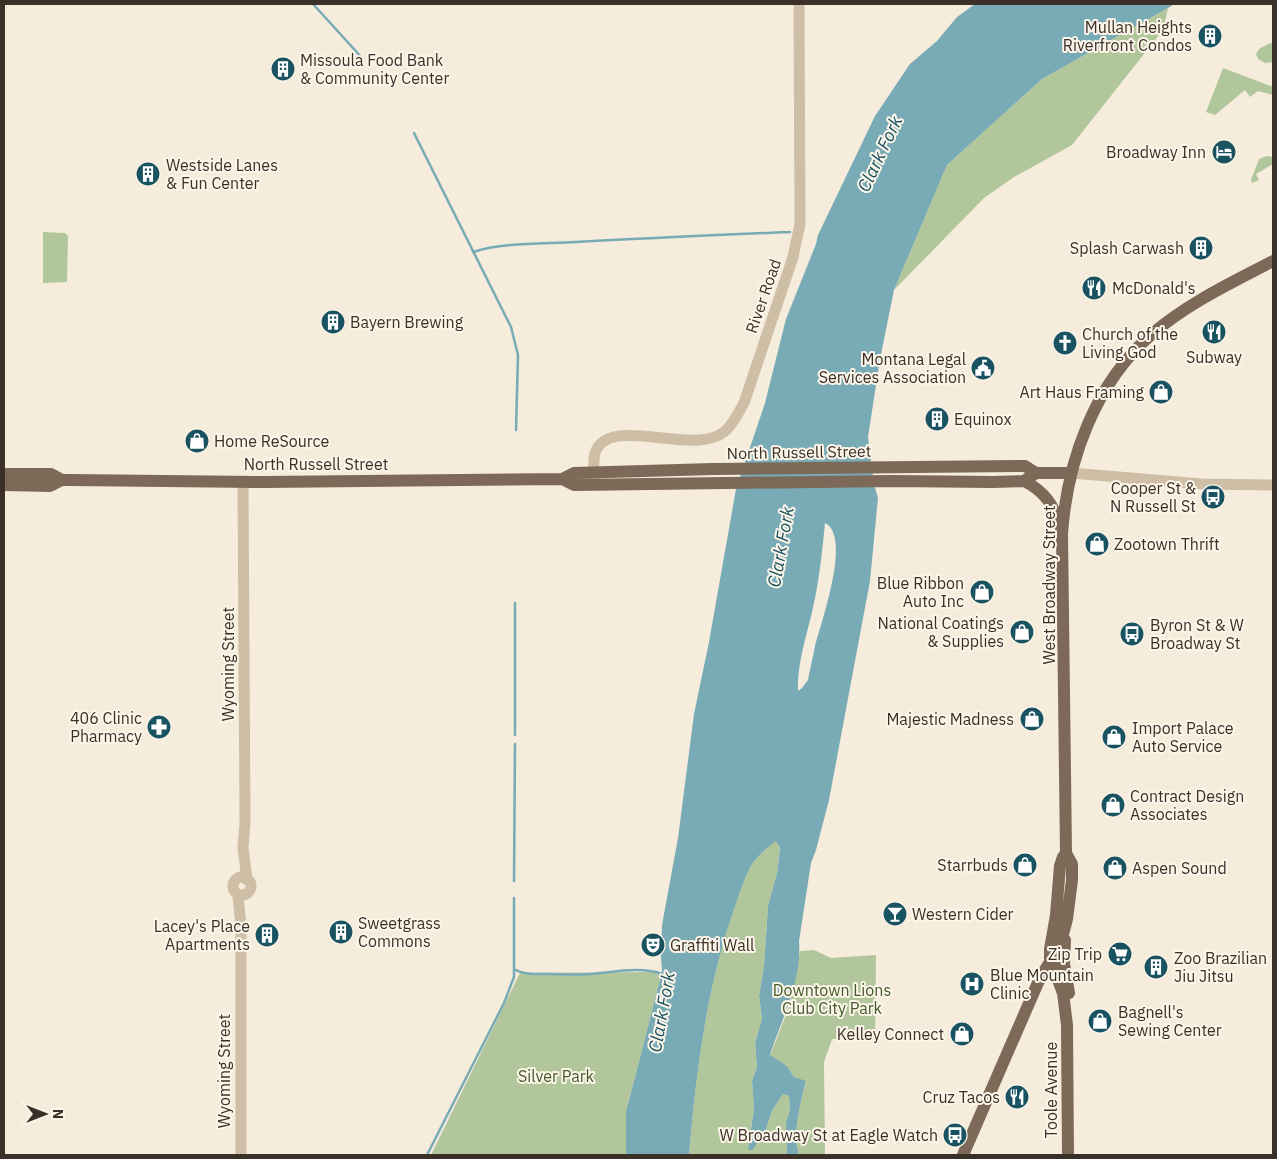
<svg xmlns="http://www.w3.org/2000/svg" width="1277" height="1159" viewBox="0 0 1277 1159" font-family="'IBM Plex Sans',sans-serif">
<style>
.green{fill:#b1c69a}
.water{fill:#78abb5;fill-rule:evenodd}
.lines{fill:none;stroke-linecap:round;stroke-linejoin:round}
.stream{stroke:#78abb5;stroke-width:2.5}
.minor{stroke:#cebea6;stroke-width:11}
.major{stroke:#7d6957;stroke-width:12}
.labels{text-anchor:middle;stroke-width:4;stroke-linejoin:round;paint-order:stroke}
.poi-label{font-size:16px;fill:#3a3028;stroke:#fcf5e9;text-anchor:start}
.street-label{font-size:16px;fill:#3a3028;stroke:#fcf5e9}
.park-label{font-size:16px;fill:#425b29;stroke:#fcf5e9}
.water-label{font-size:18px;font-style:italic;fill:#195260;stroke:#fcf5e9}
</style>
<rect width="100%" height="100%" fill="#f5ecdc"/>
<path class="green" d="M1168 8 1163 30 1072 145 1014 177 984 198 894 290 947 165 1042 79Z
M1270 43 1273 44V62L1265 63 1258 59 1256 54 1259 49Z
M1223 68 1273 87V95L1258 91 1250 97 1245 90 1215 115 1206 112Z
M1267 156 1273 157V164L1256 174 1259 180 1252 183 1251 180 1259 159Z
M43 232 65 233 68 236 67 282 43 283Z
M776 840 780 847 777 873 768 906 764 966 759 996 762 1018 755 1044 757 1067 752 1081 754 1109 748 1148 752 1151 765 1132 772 1111 783 1094 789 1096 790 1110 786 1123 787 1155H689C696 1072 707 982 736 904 740 892 744 879 750 868 755 857 767 848 776 840Z
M814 950 831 958 876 955 875 1039H832L824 1062 825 1155H799C798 1149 795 1142 796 1136 797 1117 801 1100 806 1082L794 1077 787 1066 770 1056 790 1004 800 951Z
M662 972 628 1104 627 1155H431L520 973Z"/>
<path class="water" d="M975 4H1175L1042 79 947 165 894 290 880 359 868 437 874 484 878 498 870 581 829 800 816 850 811 863 799 941C802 981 782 1018 770 1055L787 1066 794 1077 806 1081C801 1100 797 1117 796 1136 795 1142 798 1149 799 1155H787L786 1123 790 1110 789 1096 783 1094 772 1111 765 1132 752 1151 748 1149 754 1109 752 1081 757 1067 755 1044 762 1018 759 996 764 966 768 906 777 873 780 848 776 841C767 848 755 857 750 868 744 879 740 892 736 904 707 983 696 1072 689 1155H626V1112L662 972 661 957 662 925 678 838 694 714 709 642 736 489 765 403 786 319 816 244 818 235 875 116 910 64 937 41 957 17ZM825 523C852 536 821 623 815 646 813 657 810 669 808 680L802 688 798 691C797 664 806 638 812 612 819 583 822 553 825 523Z"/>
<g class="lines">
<path class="stream" d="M313 4 363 59
M414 133 511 327 518 355 516 430
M473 252C503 242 545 244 576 242 647 238 719 235 790 232
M515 735V603
M514 881 515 744
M514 969C524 975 537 974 548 974 562 974 577 975 591 974 616 972 639 966 663 974
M427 1155 504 1003 514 977V898"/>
<path class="minor" d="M594 472C594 466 593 459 595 453 609 413 692 457 724 432 733 425 738 413 744 403L793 257 800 224 799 4
M1071 473 1202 484 1273 485
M243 481 245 823 243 847 247 880
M233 886a9 9 0 1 1 18 0a9 9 0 1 1-18 0Z
M236 893 238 896 241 926V1155"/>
<path class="major" d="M4 474H51L62 480
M562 479 574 473 713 469 1025 466 1036 473H1071
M1024 481C1044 491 1054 505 1060 526
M4 485 50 486 62 480H70L266 482 562 479 574 485 891 481 993 482 1024 481 1036 473
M1066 853 1063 857 1060 866 1056 915 1050 949V959L1063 993 1067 1025 1068 1155
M1065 940 1064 964 1069 993
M963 1155 1040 978 1060 946 1067 919 1072 880V864L1066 853 1062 534C1067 461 1095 383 1152 334 1188 303 1231 283 1273 261"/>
</g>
<defs>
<symbol id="building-disc" viewBox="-11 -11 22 22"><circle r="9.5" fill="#195260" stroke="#fcf5e9"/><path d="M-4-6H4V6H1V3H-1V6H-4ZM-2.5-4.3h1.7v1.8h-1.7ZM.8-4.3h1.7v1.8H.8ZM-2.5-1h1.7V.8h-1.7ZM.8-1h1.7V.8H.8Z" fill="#fff"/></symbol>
<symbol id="hotel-disc" viewBox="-11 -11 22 22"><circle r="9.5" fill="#195260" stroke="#fcf5e9"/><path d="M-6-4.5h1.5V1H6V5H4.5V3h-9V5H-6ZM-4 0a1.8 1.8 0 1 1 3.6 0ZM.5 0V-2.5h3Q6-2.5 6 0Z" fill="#fff"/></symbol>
<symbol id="restaurant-disc" viewBox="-11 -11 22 22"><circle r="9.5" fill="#195260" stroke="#fcf5e9"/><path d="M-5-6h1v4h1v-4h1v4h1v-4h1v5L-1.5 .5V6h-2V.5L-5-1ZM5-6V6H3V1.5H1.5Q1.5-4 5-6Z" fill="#fff"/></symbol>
<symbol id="church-disc" viewBox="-11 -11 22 22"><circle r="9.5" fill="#195260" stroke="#fcf5e9"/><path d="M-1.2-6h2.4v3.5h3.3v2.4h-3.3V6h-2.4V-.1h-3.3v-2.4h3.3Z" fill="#fff"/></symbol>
<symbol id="civic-disc" viewBox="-11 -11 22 22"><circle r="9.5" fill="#195260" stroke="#fcf5e9"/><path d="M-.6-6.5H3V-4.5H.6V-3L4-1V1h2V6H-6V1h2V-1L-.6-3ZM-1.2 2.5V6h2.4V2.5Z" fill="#fff"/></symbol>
<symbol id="shop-disc" viewBox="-11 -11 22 22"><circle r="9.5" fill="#195260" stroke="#fcf5e9"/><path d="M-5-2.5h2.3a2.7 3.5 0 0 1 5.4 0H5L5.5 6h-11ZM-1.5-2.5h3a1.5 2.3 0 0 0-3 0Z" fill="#fff"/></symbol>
<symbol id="bus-disc" viewBox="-11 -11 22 22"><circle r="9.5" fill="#195260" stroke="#fcf5e9"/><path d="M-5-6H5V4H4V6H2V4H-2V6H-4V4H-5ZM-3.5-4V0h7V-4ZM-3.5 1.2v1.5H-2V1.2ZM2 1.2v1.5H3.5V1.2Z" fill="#fff"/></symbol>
<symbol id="pharmacy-disc" viewBox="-11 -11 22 22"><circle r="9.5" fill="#195260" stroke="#fcf5e9"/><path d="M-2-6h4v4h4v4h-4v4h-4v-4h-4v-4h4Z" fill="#fff"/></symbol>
<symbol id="bar-disc" viewBox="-11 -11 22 22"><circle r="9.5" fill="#195260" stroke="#fcf5e9"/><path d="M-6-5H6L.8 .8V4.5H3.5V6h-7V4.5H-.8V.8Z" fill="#fff"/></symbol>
<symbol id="theatre-disc" viewBox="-11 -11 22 22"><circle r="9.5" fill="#195260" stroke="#fcf5e9"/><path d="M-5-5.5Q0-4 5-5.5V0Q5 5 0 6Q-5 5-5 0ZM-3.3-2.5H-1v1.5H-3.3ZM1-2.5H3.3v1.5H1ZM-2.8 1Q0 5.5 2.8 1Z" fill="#fff"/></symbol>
<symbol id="supermarket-disc" viewBox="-11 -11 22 22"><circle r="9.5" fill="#195260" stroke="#fcf5e9"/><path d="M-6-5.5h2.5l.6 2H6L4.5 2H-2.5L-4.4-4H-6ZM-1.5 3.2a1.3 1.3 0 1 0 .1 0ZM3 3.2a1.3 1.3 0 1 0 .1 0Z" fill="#fff"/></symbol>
<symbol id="hospital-disc" viewBox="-11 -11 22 22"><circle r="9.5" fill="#195260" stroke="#fcf5e9"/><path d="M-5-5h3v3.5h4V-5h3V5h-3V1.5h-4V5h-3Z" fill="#fff"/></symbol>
</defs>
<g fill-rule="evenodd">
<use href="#building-disc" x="1196" y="22" width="28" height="28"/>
<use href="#building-disc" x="269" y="55" width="28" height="28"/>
<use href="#hotel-disc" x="1210" y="138" width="28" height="28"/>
<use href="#building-disc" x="134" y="160" width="28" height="28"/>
<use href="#building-disc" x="1187" y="234" width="28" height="28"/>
<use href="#restaurant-disc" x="1080" y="274" width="28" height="28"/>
<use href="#building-disc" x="319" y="308" width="28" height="28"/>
<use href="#restaurant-disc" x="1200" y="318" width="28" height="28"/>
<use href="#church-disc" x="1051" y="329" width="28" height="28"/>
<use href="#civic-disc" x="969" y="354" width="28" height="28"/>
<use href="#shop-disc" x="1147" y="378" width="28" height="28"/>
<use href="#building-disc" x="923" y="405" width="28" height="28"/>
<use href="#shop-disc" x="183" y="427" width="28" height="28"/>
<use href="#bus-disc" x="1199" y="483" width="28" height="28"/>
<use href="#shop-disc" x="1083" y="530" width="28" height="28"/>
<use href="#shop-disc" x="968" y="578" width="28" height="28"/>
<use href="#shop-disc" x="1008" y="618" width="28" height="28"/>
<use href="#bus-disc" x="1118" y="620" width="28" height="28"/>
<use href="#shop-disc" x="1018" y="705" width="28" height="28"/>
<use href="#pharmacy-disc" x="145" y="713" width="28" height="28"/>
<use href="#shop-disc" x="1100" y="723" width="28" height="28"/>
<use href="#shop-disc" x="1099" y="791" width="28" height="28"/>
<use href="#shop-disc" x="1011" y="851" width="28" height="28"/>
<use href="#shop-disc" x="1101" y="854" width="28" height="28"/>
<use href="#bar-disc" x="881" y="900" width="28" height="28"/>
<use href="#building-disc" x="327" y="918" width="28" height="28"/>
<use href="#building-disc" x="253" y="921" width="28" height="28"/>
<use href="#theatre-disc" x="639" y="931" width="28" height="28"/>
<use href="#supermarket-disc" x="1106" y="940" width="28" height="28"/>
<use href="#building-disc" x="1142" y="953" width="28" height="28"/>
<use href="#hospital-disc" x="958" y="970" width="28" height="28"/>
<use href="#shop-disc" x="1086" y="1007" width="28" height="28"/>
<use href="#shop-disc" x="948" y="1020" width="28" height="28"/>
<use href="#restaurant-disc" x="1003" y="1083" width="28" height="28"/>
<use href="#bus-disc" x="941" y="1121" width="28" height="28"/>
</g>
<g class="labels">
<g class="poi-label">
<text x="1192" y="33" text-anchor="end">Mullan Heights<tspan x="1192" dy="18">Riverfront Condos</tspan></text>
<text x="300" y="66">Missoula Food Bank<tspan x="300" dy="18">&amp; Community Center</tspan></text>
<text x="1206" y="158" text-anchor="end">Broadway Inn</text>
<text x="166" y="171">Westside Lanes<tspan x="166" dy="18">&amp; Fun Center</tspan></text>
<text x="1184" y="254" text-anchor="end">Splash Carwash</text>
<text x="1112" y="294">McDonald's</text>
<text x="350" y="328">Bayern Brewing</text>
<text x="1082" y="340">Church of the<tspan x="1082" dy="18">Living God</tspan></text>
<text x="1214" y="363" text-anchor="middle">Subway</text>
<text x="966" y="365" text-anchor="end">Montana Legal<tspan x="966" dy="18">Services Association</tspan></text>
<text x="1144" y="398" text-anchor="end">Art Haus Framing</text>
<text x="954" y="425">Equinox</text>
<text x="214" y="447">Home ReSource</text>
<text x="1196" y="494" text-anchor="end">Cooper St &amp;<tspan x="1196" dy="18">N Russell St</tspan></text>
<text x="1114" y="550">Zootown Thrift</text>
<text x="964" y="589" text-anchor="end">Blue Ribbon<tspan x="964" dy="18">Auto Inc</tspan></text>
<text x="1004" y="629" text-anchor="end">National Coatings<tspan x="1004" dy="18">&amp; Supplies</tspan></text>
<text x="1150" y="631">Byron St &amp; W<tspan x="1150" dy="18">Broadway St</tspan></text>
<text x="142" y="724" text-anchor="end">406 Clinic<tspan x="142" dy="18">Pharmacy</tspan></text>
<text x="1014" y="725" text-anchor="end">Majestic Madness</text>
<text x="1132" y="734">Import Palace<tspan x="1132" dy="18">Auto Service</tspan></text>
<text x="1130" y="802">Contract Design<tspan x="1130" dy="18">Associates</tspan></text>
<text x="1008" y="871" text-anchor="end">Starrbuds</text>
<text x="1132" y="874">Aspen Sound</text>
<text x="912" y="920">Western Cider</text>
<text x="358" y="929">Sweetgrass<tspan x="358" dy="18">Commons</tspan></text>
<text x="250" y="932" text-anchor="end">Lacey's Place<tspan x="250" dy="18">Apartments</tspan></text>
<text x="670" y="951">Graffiti Wall</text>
<text x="1102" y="960" text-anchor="end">Zip Trip</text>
<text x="1174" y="964">Zoo Brazilian<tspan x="1174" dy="18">Jiu Jitsu</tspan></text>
<text x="990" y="981">Blue Mountain<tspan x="990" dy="18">Clinic</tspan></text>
<text x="1118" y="1018">Bagnell's<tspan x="1118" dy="18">Sewing Center</tspan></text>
<text x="944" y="1040" text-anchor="end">Kelley Connect</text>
<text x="1000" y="1103" text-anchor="end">Cruz Tacos</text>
<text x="938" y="1141" text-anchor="end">W Broadway St at Eagle Watch</text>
</g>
<g class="street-label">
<text transform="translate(763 296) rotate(-71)" y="6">River Road</text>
<text transform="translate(799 452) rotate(-1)" y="6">North Russell Street</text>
<text x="316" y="470">North Russell Street</text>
<text transform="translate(1049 585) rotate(-90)" y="6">West Broadway Street</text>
<text transform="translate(228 664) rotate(-90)" y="6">Wyoming Street</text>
<text transform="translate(224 1071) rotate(-90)" y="6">Wyoming Street</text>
<text transform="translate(1051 1090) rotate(-90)" y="6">Toole Avenue</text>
</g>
<g class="park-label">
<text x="832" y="996">Downtown Lions<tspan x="832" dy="18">Club City Park</tspan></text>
<text x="556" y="1082">Silver Park</text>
</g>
<g class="water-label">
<text transform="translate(880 154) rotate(-65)" y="6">Clark Fork</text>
<text transform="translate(781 547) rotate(-80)" y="6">Clark Fork</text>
<text transform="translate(662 1012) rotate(-80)" y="6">Clark Fork</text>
</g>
</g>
<rect width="1277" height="1159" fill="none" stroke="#3a3028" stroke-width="10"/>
<g transform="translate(45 1114) rotate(90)" stroke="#fcf5e9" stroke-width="4" paint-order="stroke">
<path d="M0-4L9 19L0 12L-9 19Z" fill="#3a3028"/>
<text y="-8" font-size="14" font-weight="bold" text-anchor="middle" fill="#3a3028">N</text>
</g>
</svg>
